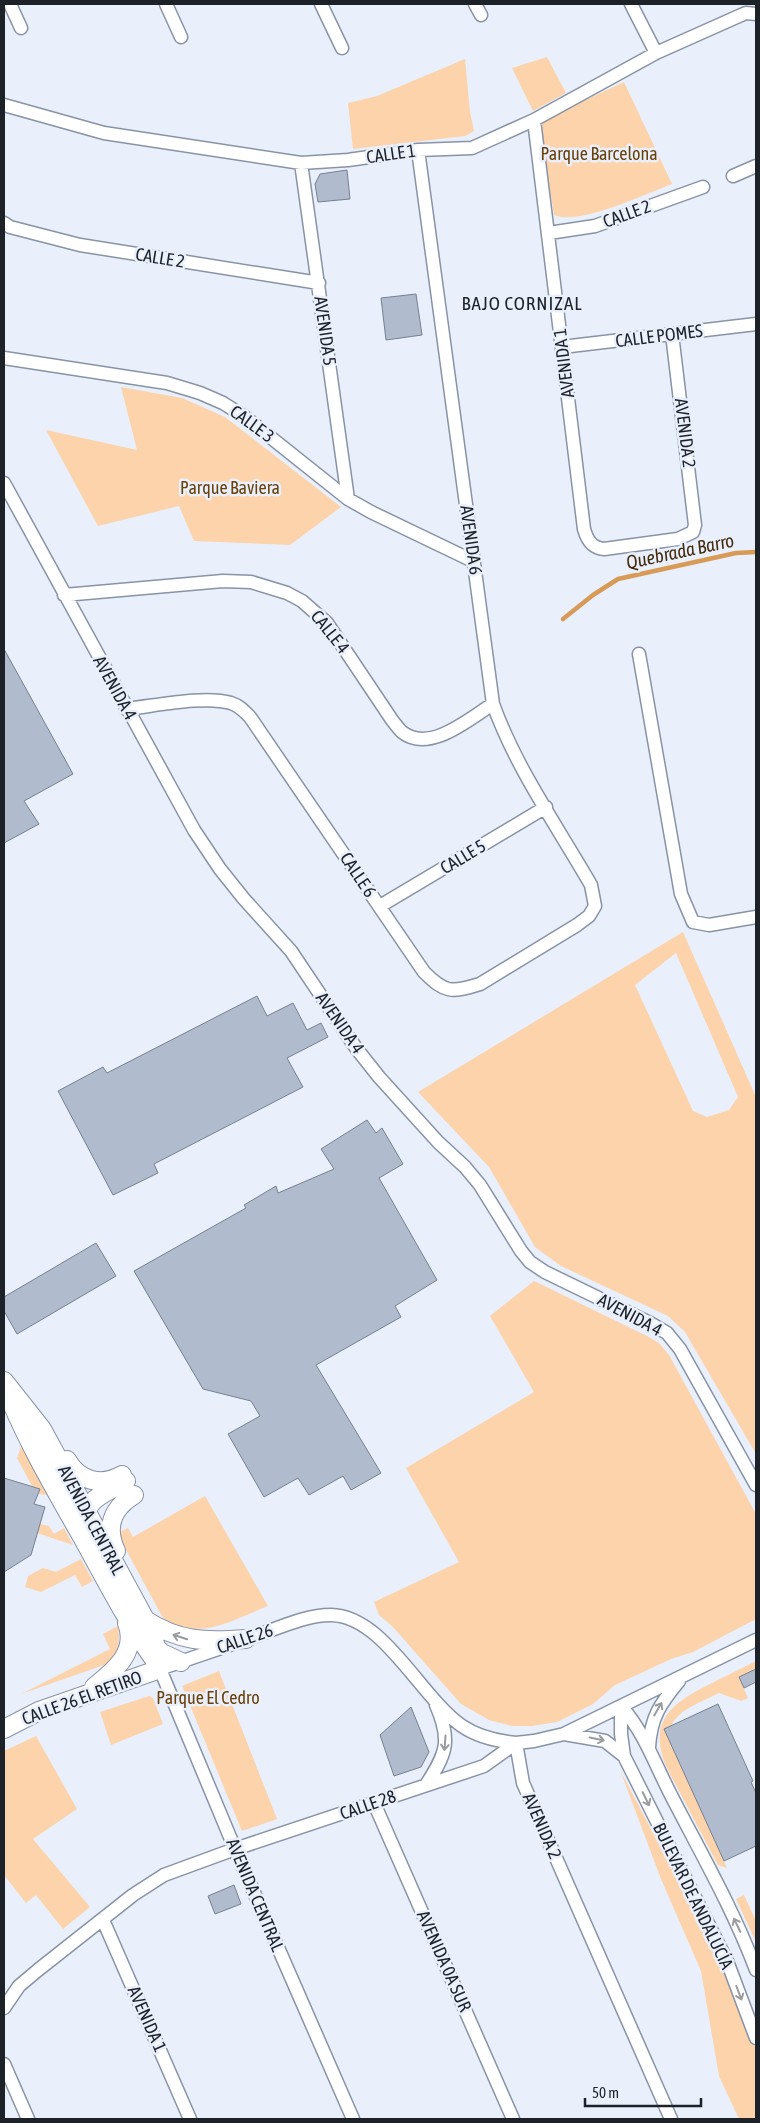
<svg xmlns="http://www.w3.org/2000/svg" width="760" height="2123" viewBox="0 0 760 2123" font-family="'Asap Condensed',sans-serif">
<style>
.green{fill:#fcd3aa;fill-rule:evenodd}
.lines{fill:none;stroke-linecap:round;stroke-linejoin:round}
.stream{stroke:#d89a57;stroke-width:4.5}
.building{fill:#b0bcce;stroke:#758091}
.street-casing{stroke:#8893a5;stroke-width:15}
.secondary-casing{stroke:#8893a5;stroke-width:20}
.street{stroke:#fff;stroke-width:12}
.secondary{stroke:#fff;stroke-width:18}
.oneway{stroke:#999b9e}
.labels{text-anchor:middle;stroke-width:5;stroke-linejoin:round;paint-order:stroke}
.street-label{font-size:18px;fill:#1d2128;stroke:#e9f0fc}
.park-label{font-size:18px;fill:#69400a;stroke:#e9f0fc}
.neighbourhood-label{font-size:19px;letter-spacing:1px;fill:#1d2128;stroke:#e9f0fc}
.water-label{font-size:19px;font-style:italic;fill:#452b0e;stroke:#e9f0fc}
</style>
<rect width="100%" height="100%" fill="#e9f0fc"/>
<path class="green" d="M547 57 566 93 533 111 512 68Z
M465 59 470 112 474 131 465 136 353 149 348 103 377 96Z
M624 82 672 184C645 194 579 226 554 215L539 122Z
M121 387 182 398 225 417 341 507 290 545 194 541 179 506 98 526 46 430 137 450Z
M683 932 756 1097V1454L685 1332 668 1316 561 1266 535 1247 489 1167 418 1092ZM676 953 738 1097 729 1110 707 1117 693 1111 635 985Z
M534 1281 647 1336 659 1343 669 1355 756 1514V1619L693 1652 671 1659 615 1685 593 1704 557 1722 532 1726H512L489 1720 461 1704 392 1626 379 1615 374 1602 459 1562 406 1468 534 1392 490 1316Z
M22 1444 48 1495 38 1494 40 1489 32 1486 17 1458Z
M205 1496 268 1606C234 1619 197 1643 163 1618L124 1546 122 1547 118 1533 128 1528 133 1537Z
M40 1524 49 1526 54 1534 64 1528 73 1545 37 1533Z
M81 1559 93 1581 82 1587 75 1575 41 1592 25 1587 28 1576 43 1568 56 1572Z
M118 1626C120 1644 119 1650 107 1664L21 1694 110 1649 103 1634Z
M756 1661V1674L754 1670 739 1677 748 1698 741 1701 719 1693C698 1704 671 1711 668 1737L727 1868 718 1865 667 1768C647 1723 670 1704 708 1685 724 1677 740 1669 756 1661Z
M219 1671 277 1819 242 1831 182 1686Z
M149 1696 153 1698 163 1724 111 1745 100 1712Z
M36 1736 77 1809 33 1839 90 1907 63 1929 36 1895 26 1903 4 1875V1751Z
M620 1770 726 1972 756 2050V2119H739L719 2076 701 1971 661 1879Z
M744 1895 756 1921V1942L736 1899Z"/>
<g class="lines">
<path class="stream" d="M563 619 593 595 618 579 736 553 756 552"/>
</g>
<path class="building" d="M347 170 350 199 318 202 315 184 320 174Z
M416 294 422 335 386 340 381 298Z
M4 649 73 774 24 801 39 824 4 843Z
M257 996 267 1016 293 1003 307 1030 321 1023 328 1037 287 1058 303 1087 154 1164 158 1173 113 1195 58 1091 103 1067 107 1073Z
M367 1120 376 1133 382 1128 403 1164 379 1178 437 1280 395 1306 401 1317 316 1365 381 1473 351 1490 343 1476 309 1495 298 1478 264 1497 228 1434 260 1416 251 1401 203 1389 134 1271 246 1208 244 1205 276 1186 278 1193 334 1169 321 1149Z
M96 1243 116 1276 17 1334 4 1311V1297Z
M4 1478 40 1489 34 1504 45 1507 31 1555 4 1572Z
M756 1669V1682L744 1688 739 1677Z
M718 1704 753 1781 751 1782 756 1793V1846L724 1861 664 1729Z
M411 1707 429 1752 421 1767 394 1776 380 1735Z
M234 1885 241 1904 215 1914 208 1896Z"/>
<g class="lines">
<defs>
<path id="street" d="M10 4 21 28
M166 4 181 37
M321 4 342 48
M475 4 481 15
M631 4 656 53
M4 105 104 133 301 163 348 160 418 150 472 148 534 120 656 53 739 16 746 13 756 14
M534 120 584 529C587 540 592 548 604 549L678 539 693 532 695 525 672 334
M301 163 348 499
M733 176 756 166
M4 223 10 227 80 245 319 283
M549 233 595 226 703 187
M562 347 756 324
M4 358 167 383 200 393 223 403 245 417 348 499 371 512 473 561
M4 483 194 830 220 869 244 899 291 951 356 1048 379 1077 438 1142 465 1167 480 1185 521 1251 530 1262 545 1272 650 1323 667 1333 680 1349 756 1485
M64 595 223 581 251 582 287 593 302 601 327 623 392 720C395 724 399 729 402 732 430 754 470 718 493 704
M639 654 681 894 693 922 709 925 756 917
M126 709C155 706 204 695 231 703 240 706 244 711 250 717L424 972C445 993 451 993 480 984L577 925 589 916 595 906 591 885C557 826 516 768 493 704L418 150
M380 906 546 807
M621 1706V1734L624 1756 727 1961 756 2038
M621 1706C645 1733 656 1767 673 1799 702 1855 734 1911 756 1970
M564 1734 605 1741 624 1756
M516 1743 523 1783 671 2119
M649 1747C651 1717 660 1704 679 1681
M426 1785C446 1754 452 1741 436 1705
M374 1803 513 2119
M103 1920 190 2119
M4 2008 19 1986 38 1970 133 1895 164 1875 235 1849 484 1766 516 1743 534 1741 564 1734 756 1640
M4 2064 28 2119
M353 2119 235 1849 160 1669C194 1657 228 1646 261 1634 283 1626 307 1615 331 1615 384 1616 420 1697 462 1726 478 1737 496 1741 516 1743"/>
<path id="secondary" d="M4 1381 42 1429 153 1634 160 1669
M10 1399C31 1449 59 1496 86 1544 108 1584 129 1625 156 1662
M67 1460C79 1481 101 1487 122 1475
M85 1518C86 1498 110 1491 126 1481
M116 1551C105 1528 112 1508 134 1495
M144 1619C179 1642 205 1642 246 1639
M152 1644 162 1653 181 1662
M94 1687C115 1670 138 1652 127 1623
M4 1729 39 1711 160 1669"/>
</defs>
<use href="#street" class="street-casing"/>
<use href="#secondary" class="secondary-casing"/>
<use href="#street" class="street"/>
<use href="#secondary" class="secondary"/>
</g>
<defs><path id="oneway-shaft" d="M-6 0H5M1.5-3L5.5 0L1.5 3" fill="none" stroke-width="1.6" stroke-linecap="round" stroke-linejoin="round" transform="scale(1.25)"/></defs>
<g class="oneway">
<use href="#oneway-shaft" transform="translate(180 1637) rotate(-162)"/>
<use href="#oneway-shaft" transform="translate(658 1709) rotate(-60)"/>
<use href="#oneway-shaft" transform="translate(597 1739) rotate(12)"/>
<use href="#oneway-shaft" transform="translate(445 1743) rotate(94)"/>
<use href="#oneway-shaft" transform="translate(646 1799) rotate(64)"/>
<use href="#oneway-shaft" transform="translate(737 1925) rotate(-116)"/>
<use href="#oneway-shaft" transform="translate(739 1993) rotate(69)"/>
</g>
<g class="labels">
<g class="street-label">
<text transform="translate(391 154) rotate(-8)" y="6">CALLE 1</text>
<text transform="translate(627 214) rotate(-20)" y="6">CALLE 2</text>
<text transform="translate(160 258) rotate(9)" y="6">CALLE 2</text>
<text transform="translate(325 331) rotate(82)" y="6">AVENIDA 5</text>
<text transform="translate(659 336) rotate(-7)" y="6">CALLE POMES</text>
<text transform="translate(564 363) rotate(-97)" y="6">AVENIDA 1</text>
<text transform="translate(252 424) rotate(36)" y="6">CALLE 3</text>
<text transform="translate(685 433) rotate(83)" y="6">AVENIDA 2</text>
<text transform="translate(471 540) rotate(82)" y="6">AVENIDA 6</text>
<text transform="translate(330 632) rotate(51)" y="6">CALLE 4</text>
<text transform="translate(115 688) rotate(61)" y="6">AVENIDA 4</text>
<text transform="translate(463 857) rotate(-31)" y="6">CALLE 5</text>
<text transform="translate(358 875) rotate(56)" y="6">CALLE 6</text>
<text transform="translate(340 1023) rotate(55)" y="6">AVENIDA 4</text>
<text transform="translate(630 1315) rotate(28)" y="6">AVENIDA 4</text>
<text transform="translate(91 1520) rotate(62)" y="6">AVENIDA CENTRAL</text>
<text transform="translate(245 1639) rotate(-19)" y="6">CALLE 26</text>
<text transform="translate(82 1698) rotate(-20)" y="6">CALLE 26 EL RETIRO</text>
<text transform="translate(368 1805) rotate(-19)" y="6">CALLE 28</text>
<text transform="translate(542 1826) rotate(66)" y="6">AVENIDA 2</text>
<text transform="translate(255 1895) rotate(67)" y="6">AVENIDA CENTRAL</text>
<text transform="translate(693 1896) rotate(64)" y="6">BULEVAR DE ANDALUCÍA</text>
<text transform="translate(444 1961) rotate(66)" y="6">AVENIDA 0A SUR</text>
<text transform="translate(147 2019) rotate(66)" y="6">AVENIDA 1</text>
</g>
<g class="park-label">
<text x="599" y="160">Parque Barcelona</text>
<text x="230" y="494">Parque Baviera</text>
<text x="208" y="1704">Parque El Cedro</text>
</g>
<g class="neighbourhood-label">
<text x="522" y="310">BAJO CORNIZAL</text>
</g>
<g class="water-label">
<text transform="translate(680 551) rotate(-12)" y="7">Quebrada Barro</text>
</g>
</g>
<rect width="760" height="2123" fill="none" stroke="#1d2128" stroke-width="10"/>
<path d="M585 2098v8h116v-8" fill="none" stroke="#1d2128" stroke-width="2.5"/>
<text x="592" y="2098" font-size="15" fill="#1d2128" stroke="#e9f0fc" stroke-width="4" paint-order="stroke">50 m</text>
</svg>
